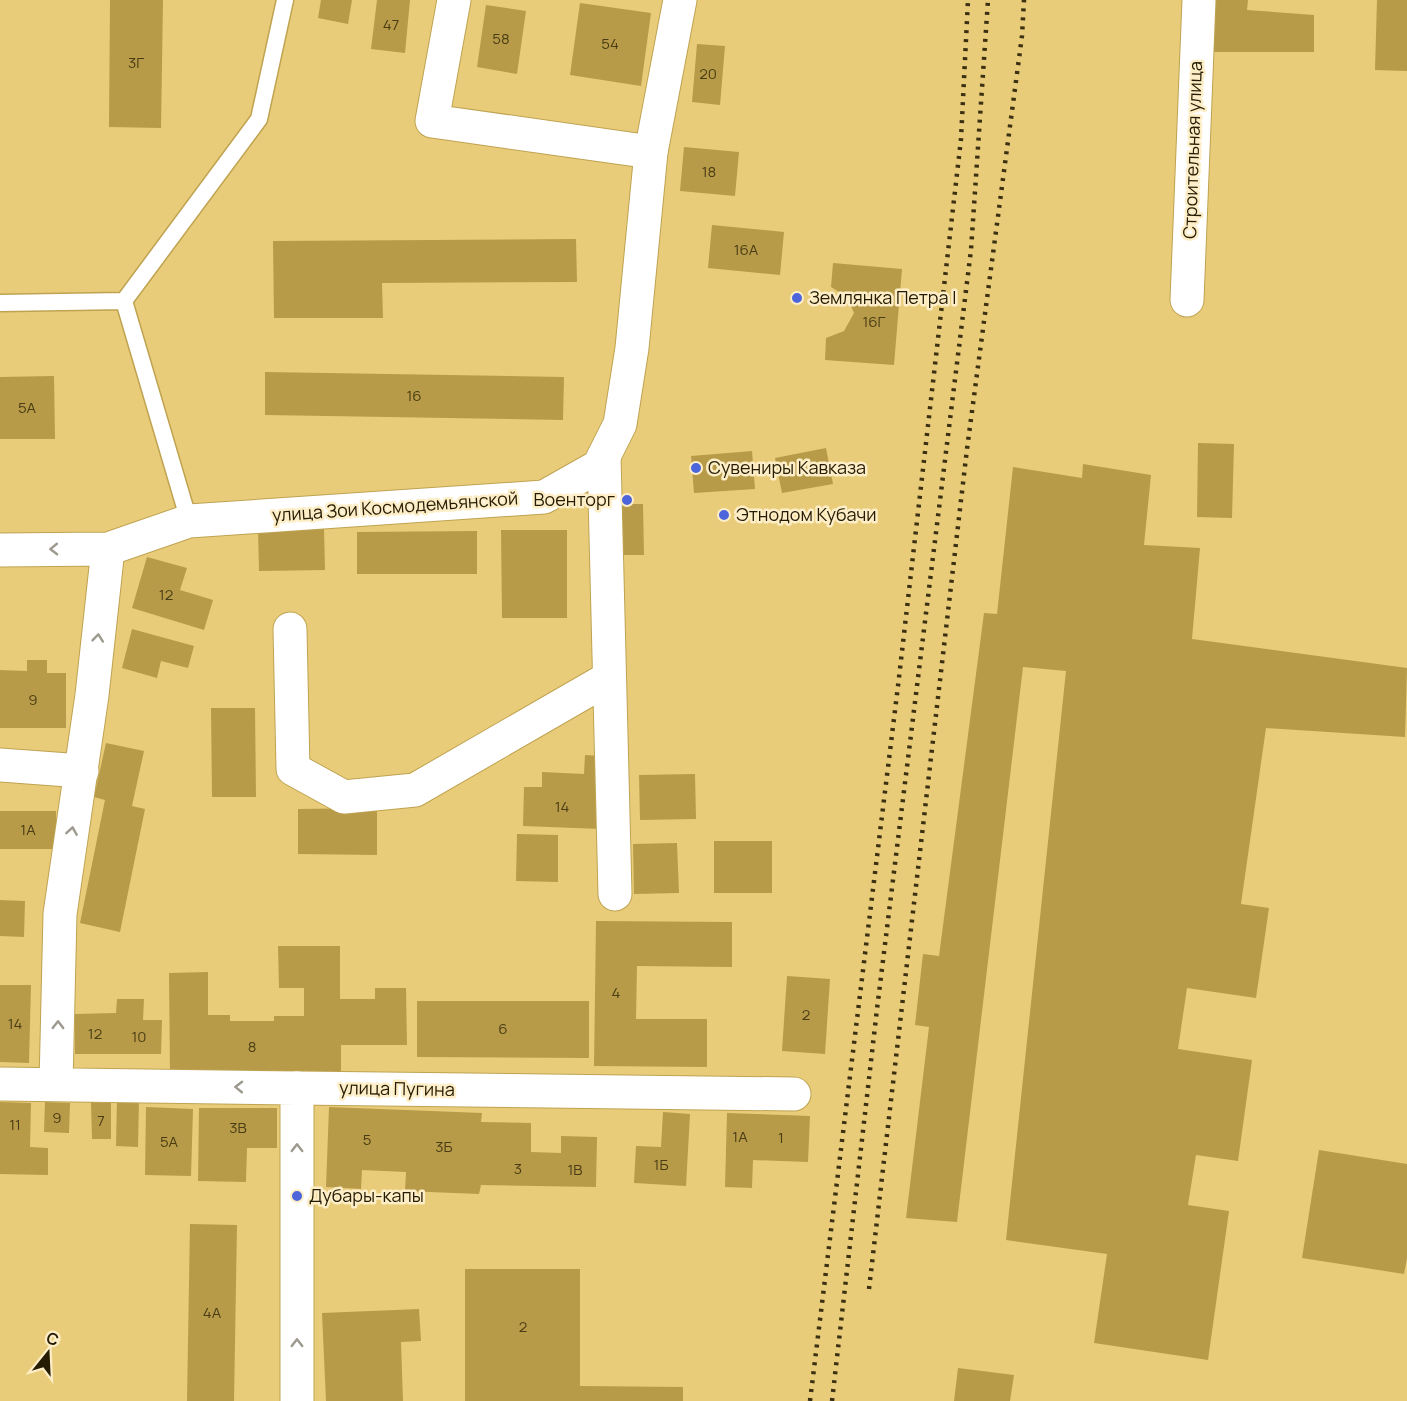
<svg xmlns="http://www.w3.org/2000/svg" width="1407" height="1401" viewBox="0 0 1407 1401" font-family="Manrope,sans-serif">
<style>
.building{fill:#b79b49}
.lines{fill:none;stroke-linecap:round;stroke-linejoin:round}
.service-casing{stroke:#bfa351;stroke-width:19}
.minor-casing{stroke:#bfa351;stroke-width:35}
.tertiary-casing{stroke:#bfa351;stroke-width:35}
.service{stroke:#fff;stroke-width:16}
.minor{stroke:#fff;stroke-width:33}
.tertiary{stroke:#fff;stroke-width:33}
.rail{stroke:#3b3011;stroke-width:4.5;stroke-dasharray:3 6;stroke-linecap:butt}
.oneway{stroke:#9d998e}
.poi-dot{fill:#4c65da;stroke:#fdeec7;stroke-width:2}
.labels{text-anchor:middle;stroke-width:5;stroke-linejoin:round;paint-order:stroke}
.number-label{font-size:15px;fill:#4a3c14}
.street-label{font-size:18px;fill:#251c03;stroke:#fdeec7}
.poi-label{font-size:18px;fill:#251c03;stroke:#fdeec7;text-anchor:start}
</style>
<rect width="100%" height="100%" fill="#e9cc7a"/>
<path class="building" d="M110 0H163L161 128 109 127Z
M321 0H352L348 24 318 18Z
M377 0H410L405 53 371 49Z
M1213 0H1248L1247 10 1314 15V52H1210Z
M1377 0H1407V71L1375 70Z
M580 3 651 13 641 86 570 75Z
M486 5 526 11 517 74 477 67Z
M697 44 725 46 720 105 692 102Z
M684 147 739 152 735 196 680 191Z
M712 225 784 232 780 275 708 268Z
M576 239 577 282 382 283 383 318H274L273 241Z
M833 263 902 269 894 365 825 360 826 338 844 331 854 313 847 297 831 287Z
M265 372 564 377 563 420 265 415Z
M54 376 55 439H0V377Z
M1198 443 1234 444 1232 518 1197 517Z
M826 448 833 484 782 493 775 458Z
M752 451 755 489 694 493 691 456Z
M1083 464 1151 475 1144 545 1200 548 1192 639 1407 668 1405 737 1266 728 1241 904 1269 908 1256 998 1187 988 1178 1049 1252 1060 1238 1161 1196 1155 1188 1205 1229 1211 1208 1360 1094 1343 1107 1254 1006 1240 1066 671 1023 667 957 1222 906 1218 929 1027 915 1025 923 954 939 956 984 613 997 614 1013 467 1082 478Z
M615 504H643L644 555H616Z
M324 528 325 570 259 571 258 529Z
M501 530H567V618H502Z
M477 531V574H357V532Z
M147 557 187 568 180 590 213 600 204 630 132 608Z
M132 629 194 646 188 668 161 661 157 678 122 668Z
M27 660H47V673H66V728H0V670L27 671Z
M211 708H255L256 797H212Z
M106 743 144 751 132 806 145 809 120 932 80 923 105 800 94 797Z
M585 755 603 756 601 829 523 826 524 787H542V772L584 774Z
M695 774 696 819 640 820 639 775Z
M377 808V855L298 854V809Z
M0 811H56V849H0Z
M517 834 558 835V882L516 881Z
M714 841H772V893H714Z
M677 843 679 893 634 894 633 844Z
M0 900 25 901 24 937 0 936Z
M596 921 732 922V967L637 966 636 1019H707V1067L594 1066Z
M278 946H340V999H375V988H406L407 1045H341V1074L170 1073 169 973 208 972V1015H230V1021H274V1016H304V988H279Z
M787 976 830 979 825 1054 782 1051Z
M0 985H31L29 1063 0 1062Z
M117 999H144L143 1020H162L161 1054H75V1014L116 1013Z
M417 1001H589V1058L417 1057Z
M117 1098H139L138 1147 116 1146Z
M0 1102 31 1103 30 1147 48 1148V1175L0 1174Z
M45 1102 70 1103 69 1133 44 1132Z
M91 1102 111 1103V1139H92Z
M146 1107 193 1109 191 1176 145 1175Z
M329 1107 482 1113 481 1122 531 1123V1152L561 1153V1136L597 1137 596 1187 481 1185 479 1194 405 1191 406 1172 362 1170 361 1189 326 1187Z
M199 1108H277V1148H247L246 1182 198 1181Z
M663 1112 690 1114 686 1186 634 1183 636 1146 661 1147Z
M727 1113 810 1116 808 1162 753 1160 752 1188 725 1187Z
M1319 1150 1407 1164V1258L1404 1274 1302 1258Z
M190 1224 237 1225 234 1401H187Z
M465 1269H580V1386L683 1387V1401H465Z
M419 1309 421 1341 401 1342 403 1401H326L322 1313Z
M958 1368 1014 1375 1010 1401H954Z"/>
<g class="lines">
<defs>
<path id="service" d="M124 301 259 119 285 0
M0 303 124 301 189 521"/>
<path id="minor" d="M454 0 432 121 651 152
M1187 300 1199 0
M604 456 615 894
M290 629 293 769 344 797 415 790 609 678
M0 765 82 771
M297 1088 794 1094"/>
<path id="tertiary" d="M0 550 108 549 189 521 544 497 599 466 620 424 632 348 651 152 680 0
M0 1084 297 1088V1401
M56 1084 60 914 92 695 108 549"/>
</defs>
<use href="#service" class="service-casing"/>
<use href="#minor" class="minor-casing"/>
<use href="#tertiary" class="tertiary-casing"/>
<use href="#service" class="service"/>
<use href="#minor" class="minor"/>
<use href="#tertiary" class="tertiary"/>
<path class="rail" d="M869 1289 967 449 1022 36 1024 0
M810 1401 898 686 961 139 968 0
M832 1401 877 1009 971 250 988 0"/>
</g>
<defs><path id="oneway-chevron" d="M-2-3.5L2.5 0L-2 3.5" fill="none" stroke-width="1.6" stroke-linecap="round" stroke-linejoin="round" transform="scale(1.5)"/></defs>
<g class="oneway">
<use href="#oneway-chevron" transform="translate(54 549) rotate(179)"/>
<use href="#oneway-chevron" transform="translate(98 638) rotate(-84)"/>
<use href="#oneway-chevron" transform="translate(72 831) rotate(-81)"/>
<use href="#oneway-chevron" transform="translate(58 1025) rotate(-89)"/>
<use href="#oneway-chevron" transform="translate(239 1087) rotate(-179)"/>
<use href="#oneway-chevron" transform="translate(297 1148) rotate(-90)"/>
<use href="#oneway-chevron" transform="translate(297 1343) rotate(-90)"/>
</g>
<g class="poi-dot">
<circle cx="797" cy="298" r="6"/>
<circle cx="696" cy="468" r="6"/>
<circle cx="627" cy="500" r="6"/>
<circle cx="724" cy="515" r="6"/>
<circle cx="297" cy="1196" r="6"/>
</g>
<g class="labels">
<g class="number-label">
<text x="391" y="30">47</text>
<text x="501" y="44">58</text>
<text x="610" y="49">54</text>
<text x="136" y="68">3Г</text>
<text x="708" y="79">20</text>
<text x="709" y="177">18</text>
<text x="746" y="255">16А</text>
<text x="874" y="327">16Г</text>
<text x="414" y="401">16</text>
<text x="27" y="413">5А</text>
<text x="166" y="600">12</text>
<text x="33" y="705">9</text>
<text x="562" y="812">14</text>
<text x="28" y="835">1А</text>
<text x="616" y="998">4</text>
<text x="806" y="1020">2</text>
<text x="15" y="1029">14</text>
<text x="503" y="1034">6</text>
<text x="95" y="1039">12</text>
<text x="139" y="1042">10</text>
<text x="252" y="1052">8</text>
<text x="57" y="1123">9</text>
<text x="101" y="1126">7</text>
<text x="15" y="1130">11</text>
<text x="238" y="1133">3В</text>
<text x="740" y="1142">1А</text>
<text x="781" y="1143">1</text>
<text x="367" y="1145">5</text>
<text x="169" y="1147">5А</text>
<text x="444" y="1152">3Б</text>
<text x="661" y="1170">1Б</text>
<text x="518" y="1174">3</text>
<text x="575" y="1175">1В</text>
<text x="212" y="1318">4А</text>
<text x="523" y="1332">2</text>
</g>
<g class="street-label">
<text transform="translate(1193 150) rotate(-88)" y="6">Строительная улица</text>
<text transform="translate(395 507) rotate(-4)" y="6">улица Зои Космодемьянской</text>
<text transform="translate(397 1089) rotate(1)" y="6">улица Пугина</text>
</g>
<g class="poi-label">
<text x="809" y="304">Землянка Петра I</text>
<text x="708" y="474">Сувениры Кавказа</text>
<text x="615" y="506" text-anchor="end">Военторг</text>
<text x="736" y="521">Этнодом Кубачи</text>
<text x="309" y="1202">Дубары-капы</text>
</g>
</g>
<g transform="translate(48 1353) rotate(18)" stroke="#fdeec7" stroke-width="4.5" paint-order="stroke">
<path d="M0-4.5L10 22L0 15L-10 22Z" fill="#251c03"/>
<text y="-9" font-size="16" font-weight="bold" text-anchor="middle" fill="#251c03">С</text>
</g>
</svg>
